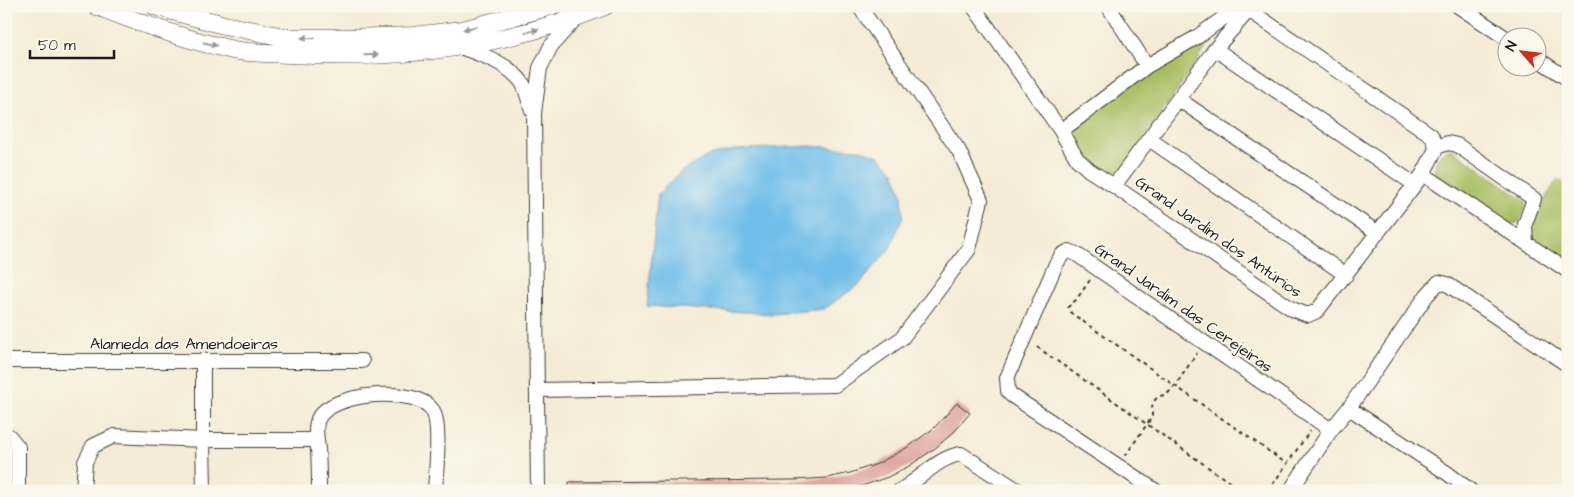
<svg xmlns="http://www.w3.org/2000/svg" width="1574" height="497" viewBox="0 0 1574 497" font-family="'Architects Daughter',sans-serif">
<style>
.green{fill:#a8be62;stroke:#626d3f}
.water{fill:#6fbeea;stroke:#466d83}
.building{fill:#dea8a3}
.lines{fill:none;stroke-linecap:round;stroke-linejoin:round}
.minor-casing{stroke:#3d3b38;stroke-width:16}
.major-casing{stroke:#3d3b38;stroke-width:19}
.path{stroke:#3d3b38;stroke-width:2;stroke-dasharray:4 4;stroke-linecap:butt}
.minor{stroke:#fff;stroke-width:14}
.major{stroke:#fff;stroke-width:18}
.oneway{fill:#999}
.labels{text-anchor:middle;stroke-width:4;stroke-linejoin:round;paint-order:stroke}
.street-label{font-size:16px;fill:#1c1c1c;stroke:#fbf7ec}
</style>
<rect width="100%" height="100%" fill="#fbf7ec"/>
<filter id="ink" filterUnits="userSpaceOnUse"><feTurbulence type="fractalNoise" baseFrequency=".02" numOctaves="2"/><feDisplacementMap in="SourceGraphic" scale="10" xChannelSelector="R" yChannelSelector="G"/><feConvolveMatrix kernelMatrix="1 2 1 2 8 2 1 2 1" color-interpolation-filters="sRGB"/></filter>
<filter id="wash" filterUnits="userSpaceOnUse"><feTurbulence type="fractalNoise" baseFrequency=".0096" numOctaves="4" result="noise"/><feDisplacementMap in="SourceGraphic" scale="20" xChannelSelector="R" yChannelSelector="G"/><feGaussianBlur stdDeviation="1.12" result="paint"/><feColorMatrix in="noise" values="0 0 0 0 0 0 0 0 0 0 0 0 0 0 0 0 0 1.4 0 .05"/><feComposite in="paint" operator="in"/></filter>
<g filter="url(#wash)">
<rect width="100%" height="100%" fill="#f5ebd6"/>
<path class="green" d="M1207 35 1211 36V40L1121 172 1112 177C1104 173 1086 165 1081 159 1070 148 1069 134 1076 122Z
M1452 149 1525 201C1527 210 1523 216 1517 223L1505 224 1436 175 1434 171C1436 159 1439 151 1452 149Z
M1558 179 1568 186V266L1530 239 1528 225Z"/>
<path class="water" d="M810 146 858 149 879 156 894 171 902 194 903 216 890 248 860 284 824 309 774 314 647 306 658 194 682 171 708 156 735 150Z"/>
<g id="blocks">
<path class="building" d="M957 403 970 413 954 432 934 449 909 466 888 477 847 491H569V482L795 480 827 478 850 473 877 464 908 447 934 428Z"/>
</g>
</g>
<g filter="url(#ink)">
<use href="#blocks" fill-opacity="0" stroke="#3d3b38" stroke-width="1"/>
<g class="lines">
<defs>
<path id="minor" d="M973 6 1061 131 1077 159 1089 170 1114 186 1292 309 1308 315 1317 311 1423 174 1568 271
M1108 6 1147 66
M1243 6 1431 135 1437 147
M1458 6 1506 38
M460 47C482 55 509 63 523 84 527 92 529 102 532 110
M1215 49 1414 184
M1536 58 1568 79
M1178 99 1378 233
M1061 131 1147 66 1197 37 1240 6
M1149 139 1346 275
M1437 147 1448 143 1457 145 1534 199 1525 224 1526 243
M1423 174 1437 147
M1114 186 1215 49 1249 10
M6 361H362
M537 390 835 385 902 338 969 249 981 200 959 151 859 6
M1349 408 1447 473 1471 491
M6 435 9 436 18 447V491
M83 491 85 462 93 446 114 436 203 440V360
M204 491 203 440H317
M319 491C319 477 319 463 318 449 317 438 314 429 318 419 330 392 418 385 433 411 441 426 436 472 435 491
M538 491 534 113 540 68 551 46 576 18
M899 491C920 480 938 457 961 454L1019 491
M1156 491 1011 395 1008 391 1007 378 1056 264 1062 255 1069 251 1076 254 1331 430
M1290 491 1331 430 1349 408 1427 295 1439 282 1447 284 1568 365"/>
<path id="major" d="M97 6C134 21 170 34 208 44 218 46 228 49 238 51 255 53 273 53 290 54 397 60 505 47 605 6
M155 6 224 25 289 38H347L414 36 463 30 551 6"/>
</defs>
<use href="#minor" class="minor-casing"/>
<use href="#major" class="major-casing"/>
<path class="path" d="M1090 280 1076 300 1068 307 1071 313 1287 464
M1037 347 1242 491
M1125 456 1152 417V407L1154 401 1159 396 1166 395 1175 386 1197 353
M1268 491 1310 431"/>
<use href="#minor" class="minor"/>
<use href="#major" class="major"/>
</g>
<defs><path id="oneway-solid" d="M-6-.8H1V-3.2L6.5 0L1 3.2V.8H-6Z" transform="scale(1.25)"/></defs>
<g class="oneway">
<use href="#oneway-solid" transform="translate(470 28) rotate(167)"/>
<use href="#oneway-solid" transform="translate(532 31) rotate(-16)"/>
<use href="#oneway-solid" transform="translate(308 38) rotate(-179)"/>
<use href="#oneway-solid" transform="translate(210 44) rotate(14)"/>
<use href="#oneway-solid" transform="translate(371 55) rotate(-2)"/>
</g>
</g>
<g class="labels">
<g class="street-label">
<text transform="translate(1219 236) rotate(35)" y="6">Grand Jardim dos Antúrios</text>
<text transform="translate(1184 307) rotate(35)" y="6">Grand Jardim das Cerejeiras</text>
<text x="184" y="349">Alameda das Amendoeiras</text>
</g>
</g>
<rect width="1574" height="497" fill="none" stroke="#fbf7ec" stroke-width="25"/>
<g transform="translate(1522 52) rotate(298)"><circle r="24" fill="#fbf7ec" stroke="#a29f99"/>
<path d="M0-4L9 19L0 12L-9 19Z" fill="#c8321e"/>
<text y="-8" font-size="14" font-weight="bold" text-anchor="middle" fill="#1c1c1c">N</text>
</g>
<path d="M30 50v8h84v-8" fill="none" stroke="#1c1c1c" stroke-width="2.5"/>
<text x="38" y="50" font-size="15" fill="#1c1c1c" stroke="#fbf7ec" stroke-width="4" paint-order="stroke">50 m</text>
</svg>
